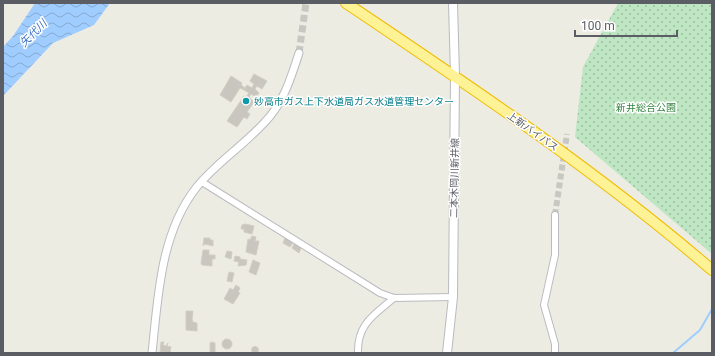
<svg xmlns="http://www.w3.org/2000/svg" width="715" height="356" viewBox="0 0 715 356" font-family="Roboto,'Noto Sans JP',sans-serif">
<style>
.grass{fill:url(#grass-dots)}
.water{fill:url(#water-waves)}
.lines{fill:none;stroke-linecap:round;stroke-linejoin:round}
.stream{stroke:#a0cdff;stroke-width:2}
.building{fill:#c8c6bf;stroke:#d2cec0}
.minor-tunnel{stroke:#c8c8c2;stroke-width:6;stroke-dasharray:6 3;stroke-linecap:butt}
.tertiary-tunnel{stroke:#c8c8c2;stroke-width:7;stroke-dasharray:7 3.5;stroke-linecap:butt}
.minor-casing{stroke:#babbc1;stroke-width:8}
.tertiary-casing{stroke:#babbc1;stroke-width:9}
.secondary-casing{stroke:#b8bac1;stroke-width:10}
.trunk-casing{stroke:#efbc00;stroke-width:12}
.minor{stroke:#fff;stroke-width:6}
.tertiary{stroke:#fff;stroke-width:7}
.secondary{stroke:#fff;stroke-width:8}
.trunk{stroke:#fef297;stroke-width:10}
.culture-dot{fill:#0f9aa8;stroke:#fff;stroke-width:1.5}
.labels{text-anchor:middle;stroke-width:3;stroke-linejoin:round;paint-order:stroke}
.culture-label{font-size:10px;fill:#0d838f;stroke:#fff;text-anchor:start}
.park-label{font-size:10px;fill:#33823e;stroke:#fff}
.street-label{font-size:10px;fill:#5a5d63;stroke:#fff}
.water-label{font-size:11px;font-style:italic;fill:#4275c4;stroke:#fff}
</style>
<defs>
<pattern id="grass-dots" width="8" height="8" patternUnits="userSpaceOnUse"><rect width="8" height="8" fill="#bee6c2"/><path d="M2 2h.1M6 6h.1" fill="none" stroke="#9dbea1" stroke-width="1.8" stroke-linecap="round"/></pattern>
<pattern id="water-waves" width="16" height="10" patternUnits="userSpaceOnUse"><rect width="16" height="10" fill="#a0cdff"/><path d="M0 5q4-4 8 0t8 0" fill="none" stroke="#85aad2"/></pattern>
</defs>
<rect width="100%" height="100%" fill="#edece2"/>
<path class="grass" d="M618 3H712V254L575 137 583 67Z"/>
<path class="water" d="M35 3H110L94 25 53 43 3 96V47L13 36Z"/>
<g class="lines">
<path class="stream" d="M673 353 700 330 712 309"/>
</g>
<path class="building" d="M254 74 267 81 262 89 257 86 255 89 259 93 256 97 251 94 249 97 254 102 247 112 250 114 247 119 244 117 237 127 227 121 244 96 246 97 249 93 244 90 247 85 252 88 254 84 250 81Z
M231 76 242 83 241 85 245 88 244 90 240 88 231 102 220 95Z
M245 224 254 226 252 234 244 232V229H241L242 225Z
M252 236 256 237 255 241H259L256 255 246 252 248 239 250 240Z
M204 238H210V240H213V246L205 244 203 246Z
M285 238 293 242 290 247 283 243Z
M294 244 301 248 299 253 292 248Z
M203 250H209V255H215V259H212V266L202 265 201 263Z
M227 251 232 252 231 259 225 257Z
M235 256 240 257V259L247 260 246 265 238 266 239 262 234 261Z
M253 260 260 263 256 275 249 272Z
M229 272 234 273 232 282 227 281Z
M236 285 240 288 238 292 240 293 233 304 224 299 230 288 233 290Z
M186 311H193L192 319 193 322 197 323V331L186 330Z
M222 344a5 5 0 1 1 10 0a5 5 0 1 1-10 0Z
M161 342H164L163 345 166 346 168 343 167 346 171 347 170 351 172 353 160 352Z
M211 342 215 343V353H210V343Z
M251.5 350a3.5 3.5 0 1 1 7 0a3.5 3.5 0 1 1-7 0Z"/>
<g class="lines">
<path class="minor-tunnel" d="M555 215 567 134"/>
<path class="tertiary-tunnel" d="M299 53 306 3"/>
<defs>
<path id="minor" d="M202 182 380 293 394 298 453 297
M358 353C357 324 374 315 394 298
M555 353V344L544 305 555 255V215"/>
<path id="tertiary" d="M152 353C158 298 160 234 196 188 215 164 243 146 264 123 283 104 291 78 299 53"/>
<path id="secondary" d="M447 353 453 297 455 76 453 3"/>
<path id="trunk" d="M346 3C471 87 597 171 712 270"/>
</defs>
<use href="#minor" class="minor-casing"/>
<use href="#tertiary" class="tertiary-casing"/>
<use href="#secondary" class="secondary-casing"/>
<use href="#trunk" class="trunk-casing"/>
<use href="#minor" class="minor"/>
<use href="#tertiary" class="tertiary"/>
<use href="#secondary" class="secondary"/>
<use href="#trunk" class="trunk"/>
</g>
<circle class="culture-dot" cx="246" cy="101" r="4"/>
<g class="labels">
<g class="culture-label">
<text x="254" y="105">妙高市ガス上下水道局ガス水道管理センター</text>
</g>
<g class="park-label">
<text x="646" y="111">新井総合公園</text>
</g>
<g class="street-label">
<text transform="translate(533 131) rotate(35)" y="4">上新バイパス</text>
<text transform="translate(454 178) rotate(-89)" y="4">二本木岡川新井線</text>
</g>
<g class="water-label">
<text transform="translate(33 33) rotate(-45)" y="4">矢代川</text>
</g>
</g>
<rect width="715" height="356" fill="none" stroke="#5a5d63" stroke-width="8"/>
<path d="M575 30v6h102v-6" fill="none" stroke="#5a5d63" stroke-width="2"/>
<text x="581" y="30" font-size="12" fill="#5a5d63" stroke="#ffffff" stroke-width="3" paint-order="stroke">100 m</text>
</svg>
